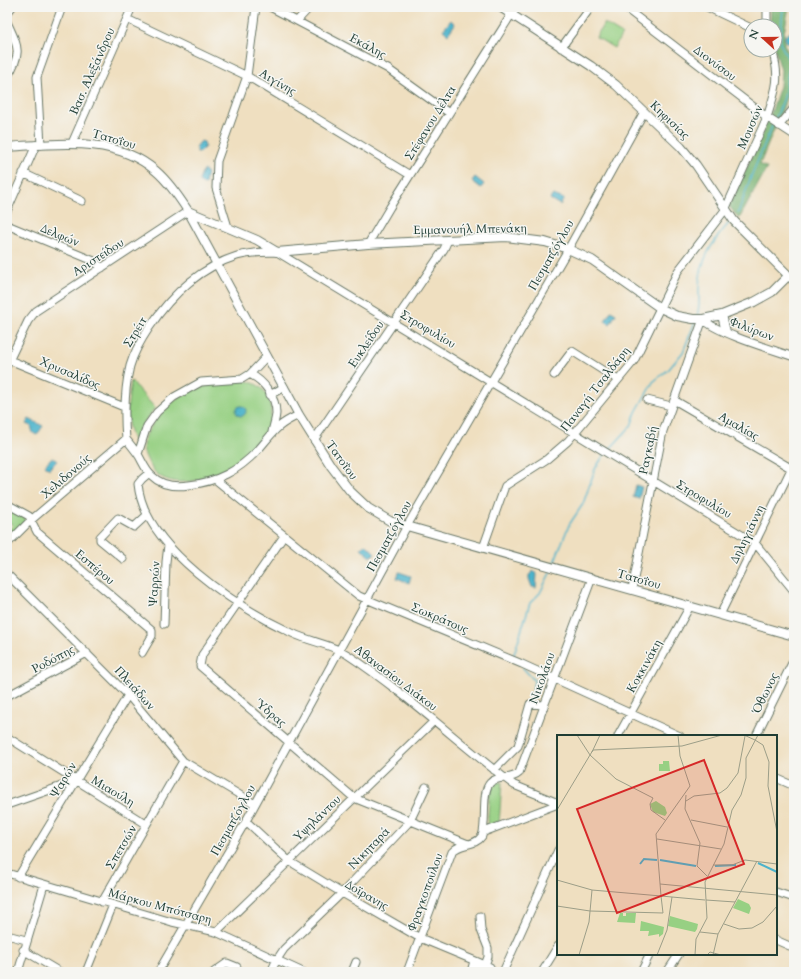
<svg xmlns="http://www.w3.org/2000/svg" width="801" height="979" viewBox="0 0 801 979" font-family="Cardo,serif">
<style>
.green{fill:#97d083;stroke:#5b865c}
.forest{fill:#79b271;stroke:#4c7852}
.water{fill:#4cb3cb;stroke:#367880}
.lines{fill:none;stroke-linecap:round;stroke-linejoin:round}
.stream{stroke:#4cb3cb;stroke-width:1.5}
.minor-casing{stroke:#687665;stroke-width:9}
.major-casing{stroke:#687665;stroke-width:10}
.minor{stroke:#fff;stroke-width:7}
.major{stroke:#fff;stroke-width:8}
.labels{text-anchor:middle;stroke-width:3;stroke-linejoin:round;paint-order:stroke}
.street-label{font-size:12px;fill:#1f3d34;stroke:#f6f6f2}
.inset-river{fill:none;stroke:#4cb3cb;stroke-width:2}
.inset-road{fill:none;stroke:#9c9e88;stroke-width:1}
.view{fill:#d62828;fill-opacity:0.15;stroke:#d62828;stroke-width:2}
.inset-edge{fill:none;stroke:#1f3d34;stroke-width:2}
</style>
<rect width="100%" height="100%" fill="#f6f6f2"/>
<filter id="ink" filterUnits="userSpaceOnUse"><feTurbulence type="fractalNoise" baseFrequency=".025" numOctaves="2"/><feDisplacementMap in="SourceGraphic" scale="8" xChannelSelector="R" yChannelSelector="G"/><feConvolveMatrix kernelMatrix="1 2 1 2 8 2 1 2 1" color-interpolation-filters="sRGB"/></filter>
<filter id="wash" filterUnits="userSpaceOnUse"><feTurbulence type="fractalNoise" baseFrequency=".012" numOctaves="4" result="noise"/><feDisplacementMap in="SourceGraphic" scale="16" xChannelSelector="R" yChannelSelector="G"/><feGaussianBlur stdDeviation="0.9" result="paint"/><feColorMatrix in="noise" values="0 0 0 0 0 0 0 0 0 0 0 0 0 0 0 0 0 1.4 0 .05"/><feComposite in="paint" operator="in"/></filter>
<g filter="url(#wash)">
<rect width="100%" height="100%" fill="#efdfc0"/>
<path class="green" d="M604 23 622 34 614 48 596 37Z
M243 380C256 383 265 387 269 401 283 444 217 483 180 482 167 481 156 477 150 465 147 460 144 454 143 448 143 431 165 406 179 397 197 385 221 382 243 380Z
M131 381 155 408 140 428 134 442C124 422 128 402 131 381Z
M7 508C14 513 23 512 26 520L8 538 7 531 13 525 7 521Z
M498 782H502L499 824 487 828 490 789Z"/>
<path class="forest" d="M771 7H789L784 33V44L792 60 794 75 783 108 760 164 767 168 739 219 729 206 770 116 780 86 781 70 775 50V26H770Z"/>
<path class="water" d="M451 20 455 24 448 34 443 30Z
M785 38a5 5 0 1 1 10 0a5 5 0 1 1-10 0Z
M201 141 204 142 205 147 200 152H197L196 147Z
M205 170 207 172 205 184H202L199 181 202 172Z
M475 177 484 184 481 188 472 181Z
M553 195 564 199 560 205 550 199Z
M611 311 616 314 610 324 605 321Z
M236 411a5 5 0 1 1 10 0a5 5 0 1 1-10 0Z
M29 419 43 426 37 435 33 433 31 426 26 424Z
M52 457 57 461 49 469 45 465Z
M636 485 642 487 639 499 633 497Z
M366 544 375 553 371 557 361 548Z
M533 571 537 574 536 588 532 587 529 579V575Z
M399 572 411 576 409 583 397 578Z"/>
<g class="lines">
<path class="stream" d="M775 120 784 98 790 63 780 43 783 7
M738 213 752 174 773 124
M697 316C700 306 699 299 699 289 699 262 712 242 729 223
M608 451 631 426 636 412 653 382 669 369 683 352 695 322
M553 565 569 525 583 504 595 469 604 455
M513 657 530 603 540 593 551 571
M523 668 534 680 532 696"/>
</g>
</g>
<g filter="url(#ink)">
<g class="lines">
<defs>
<path id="minor" d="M270 7 388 69 449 113
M624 7 768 118 794 135
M707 7 751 28
M767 7V26
M7 13 12 7
M127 19 247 76 410 175
M297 21 310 7
M7 22C18 46 23 53 7 77
M561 48 591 7
M779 126 794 108
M72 143 132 7
M41 145 37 77 62 7
M23 173 82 201
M7 211 36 145
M7 225 94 261 102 268
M228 227 216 188 217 161 247 76 256 7
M368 244 390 207 516 7
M7 359 124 407
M7 365 28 321 36 311 188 211
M250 374C264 381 276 397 276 413 276 419 273 426 272 432
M554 375 572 351 618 380
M270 395 284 387
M647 400 671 406
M674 400 794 470
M126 439C124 414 124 390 130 366 134 352 141 340 149 328 171 295 199 268 237 256 250 252 264 252 277 252L755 543 794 591
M126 439C130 444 135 450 139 456 143 463 146 471 152 476 162 486 176 487 189 485 217 482 238 471 258 450 273 433 276 425 299 415
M314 440 444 249 448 240
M138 454 147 426 157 412 174 397 201 382 242 379 250 374 267 356
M149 473 142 479 138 484C144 548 239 608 292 633 310 642 332 644 348 655 404 692 453 738 506 779L514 785 558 803
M216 480 359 596 522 664 680 736
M7 504 29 516 37 532 152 630V636L142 653
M284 536 202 655 200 666 354 798 468 844
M7 544 30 521 126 439
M483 548 505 486 547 459 568 441 634 361 678 271 725 210 767 117C776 90 781 78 772 50
M123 559 100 540V537L118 518 134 527 147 515
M7 574 128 695 183 761 255 804
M632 589 663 431 703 319C716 333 774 350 794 357
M720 615 794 463
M164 624 166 562 168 545
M7 696 87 653
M618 736 690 606
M756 736 794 659
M7 737 146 824
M494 770 518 746 530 704 544 705
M776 778 794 786
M7 805 76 781
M246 821 289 861 342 893 420 938 490 967
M484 832 558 804
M7 873 172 922 216 932 303 972
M18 877 128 695
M776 892 794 898
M102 902 183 761
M480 916 481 930 488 948V957L485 965
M216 932 434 721
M7 935 26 940
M776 940 794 948
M23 950 60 972
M18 972 44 885
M86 972 113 905
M158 972 246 821 407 526 566 253 644 112
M214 972 227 963 237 967 235 972
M271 972 276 961 284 949 342 893 410 821 426 787
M352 972 356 962
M407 972 452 852C460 842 475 847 482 836 487 823 481 792 490 783 497 775 511 781 519 773L592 578
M471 972 474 961
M476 972 479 963
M503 972 558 850
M542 972 558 946
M641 972 650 954
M667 972 679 954"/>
<path id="major" d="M500 7 591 66 616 85 681 147 696 165 734 221 794 281
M7 147C57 144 115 135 156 171 169 182 179 197 188 211L299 415 331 466 350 491 368 508 390 521 407 526 794 636
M188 211 257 240 277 252 368 244 506 237 545 242 568 249 592 260 660 308 677 316 693 319H703L722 315 754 302 772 292 788 276
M722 315 726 332"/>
</defs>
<use href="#minor" class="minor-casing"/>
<use href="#major" class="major-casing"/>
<use href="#minor" class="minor"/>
<use href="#major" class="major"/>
</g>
</g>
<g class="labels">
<g class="street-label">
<text transform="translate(368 46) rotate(28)" y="4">Εκάλης</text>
<text transform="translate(715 63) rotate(37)" y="4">Διονύσου</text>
<text transform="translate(92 71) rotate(-66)" y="4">Βασ. Αλεξάνδρου</text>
<text transform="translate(278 82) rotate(30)" y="4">Αιγίνης</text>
<text transform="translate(670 120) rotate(44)" y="4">Κηφισίας</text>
<text transform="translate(430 123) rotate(-58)" y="4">Στέφανου Δέλτα</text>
<text transform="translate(750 127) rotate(-67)" y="4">Μουσών</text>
<text transform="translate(114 139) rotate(16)" y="4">Τατοΐου</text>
<text transform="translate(470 229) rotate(-1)" y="4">Εμμανουήλ Μπενάκη</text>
<text transform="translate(60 235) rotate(22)" y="4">Δελφών</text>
<text transform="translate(551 255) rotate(-60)" y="4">Πεσματζόγλου</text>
<text transform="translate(98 257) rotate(-33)" y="4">Αριστείδου</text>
<text transform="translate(428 329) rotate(31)" y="4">Στροφυλίου</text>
<text transform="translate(752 329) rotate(21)" y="4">Φιλύρων</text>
<text transform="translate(135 332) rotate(-59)" y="4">Στρέιτ</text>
<text transform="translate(366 344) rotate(-56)" y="4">Ευκλείδου</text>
<text transform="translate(70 373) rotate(23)" y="4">Χρυσαλίδος</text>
<text transform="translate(595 389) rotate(-52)" y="4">Παναγή Τσαλδάρη</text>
<text transform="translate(739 426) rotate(30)" y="4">Αμαλίας</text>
<text transform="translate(648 450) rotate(-78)" y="4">Ραγκαβή</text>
<text transform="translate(342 460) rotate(54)" y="4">Τατοΐου</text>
<text transform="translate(66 476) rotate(-41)" y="4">Χελιδονούς</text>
<text transform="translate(704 499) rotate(31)" y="4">Στροφυλίου</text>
<text transform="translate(747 534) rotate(-64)" y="4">Δηληγιάννη</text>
<text transform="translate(389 536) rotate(-61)" y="4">Πεσματζόγλου</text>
<text transform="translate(95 567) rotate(40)" y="4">Εσπέρου</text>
<text transform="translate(639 579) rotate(16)" y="4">Τατοΐου</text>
<text transform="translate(154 584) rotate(-87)" y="4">Ψαρρών</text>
<text transform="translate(440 618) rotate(23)" y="4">Σωκράτους</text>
<text transform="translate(53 659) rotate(-28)" y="4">Ροδόπης</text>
<text transform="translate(644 666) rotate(-61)" y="4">Κοκκινάκη</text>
<text transform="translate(396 678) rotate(37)" y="4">Αθανασίου Διάκου</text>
<text transform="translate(542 678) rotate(-70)" y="4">Νικολάου</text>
<text transform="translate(135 688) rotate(48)" y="4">Πλειάδων</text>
<text transform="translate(765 693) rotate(-64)" y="4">Όθωνος</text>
<text transform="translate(271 713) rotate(40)" y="4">Ύδρας</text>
<text transform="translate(63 780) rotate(-59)" y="4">Ψαρών</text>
<text transform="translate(113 791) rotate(31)" y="4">Μιαούλη</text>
<text transform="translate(317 818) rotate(-44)" y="4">Υψηλάντου</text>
<text transform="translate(233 820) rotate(-61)" y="4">Πεσματζόγλου</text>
<text transform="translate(121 847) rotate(-60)" y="4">Σπετσών</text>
<text transform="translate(369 848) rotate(-46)" y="4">Νικηταρά</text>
<text transform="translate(425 892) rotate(-70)" y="4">Φραγκοπούλου</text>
<text transform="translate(367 895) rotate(30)" y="4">Δοϊρανης</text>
<text transform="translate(160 906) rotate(15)" y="4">Μάρκου Μπότσαρη</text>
</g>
</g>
<g transform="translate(557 735)">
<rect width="220" height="220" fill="#efdfc0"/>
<path d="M106 26H112L113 36H102V29H106ZM99 66 108 72 110 78 108 81 96 77 93 69ZM181 164 192 169 194 173 192 179 176 173ZM63 178H66V181H69V178H79L78 188 60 187ZM113 181 141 189 140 194 138 197 111 191ZM84 186 107 192 106 199 102 202V199L91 201 92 196H83Z" fill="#97d083"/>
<path class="inset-river" d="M103 125 139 131M201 128 220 137M83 129 87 124 100 125M158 131 179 130"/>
<path class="inset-road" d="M20 0 33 20M121 0 123 21 133 51 99 99 104 161 148 165M187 0 198 5M198 5 206 10 212 27 211 51 220 97M36 15 125 11 165 0M35 17 43 0M33 20 59 44 96 63 93 69 94 75 108 85M129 60 128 74 143 108 140 131 150 141M129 66 137 61 163 58 170 53 181 38 188 1M0 75 36 15M134 85 170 92M100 104 164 114M156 130H175L188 125 220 129M0 145 35 155 104 161 106 178 33 176 0 171M103 149 220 160M149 165 178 167M167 189 182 194 195 193 206 187 220 171M143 197 161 199M22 220 32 187 35 155M100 220 110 195 115 162M138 220 139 204 150 183 148 147 167 109 175 75 184 60 189 43V23L201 0M150 220 153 217 164 220M156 220 161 199 200 126"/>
<path class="view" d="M147 25 187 129 60 178 20 74Z"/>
<rect width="220" height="220" class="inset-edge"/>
</g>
<rect width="801" height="979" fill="none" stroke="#f6f6f2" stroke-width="24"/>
<g transform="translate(763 38) rotate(291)"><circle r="19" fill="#f6f6f2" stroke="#a0aca6"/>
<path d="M0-3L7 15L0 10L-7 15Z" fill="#c8321e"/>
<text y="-6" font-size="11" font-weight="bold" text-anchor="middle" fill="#1f3d34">N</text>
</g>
</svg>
